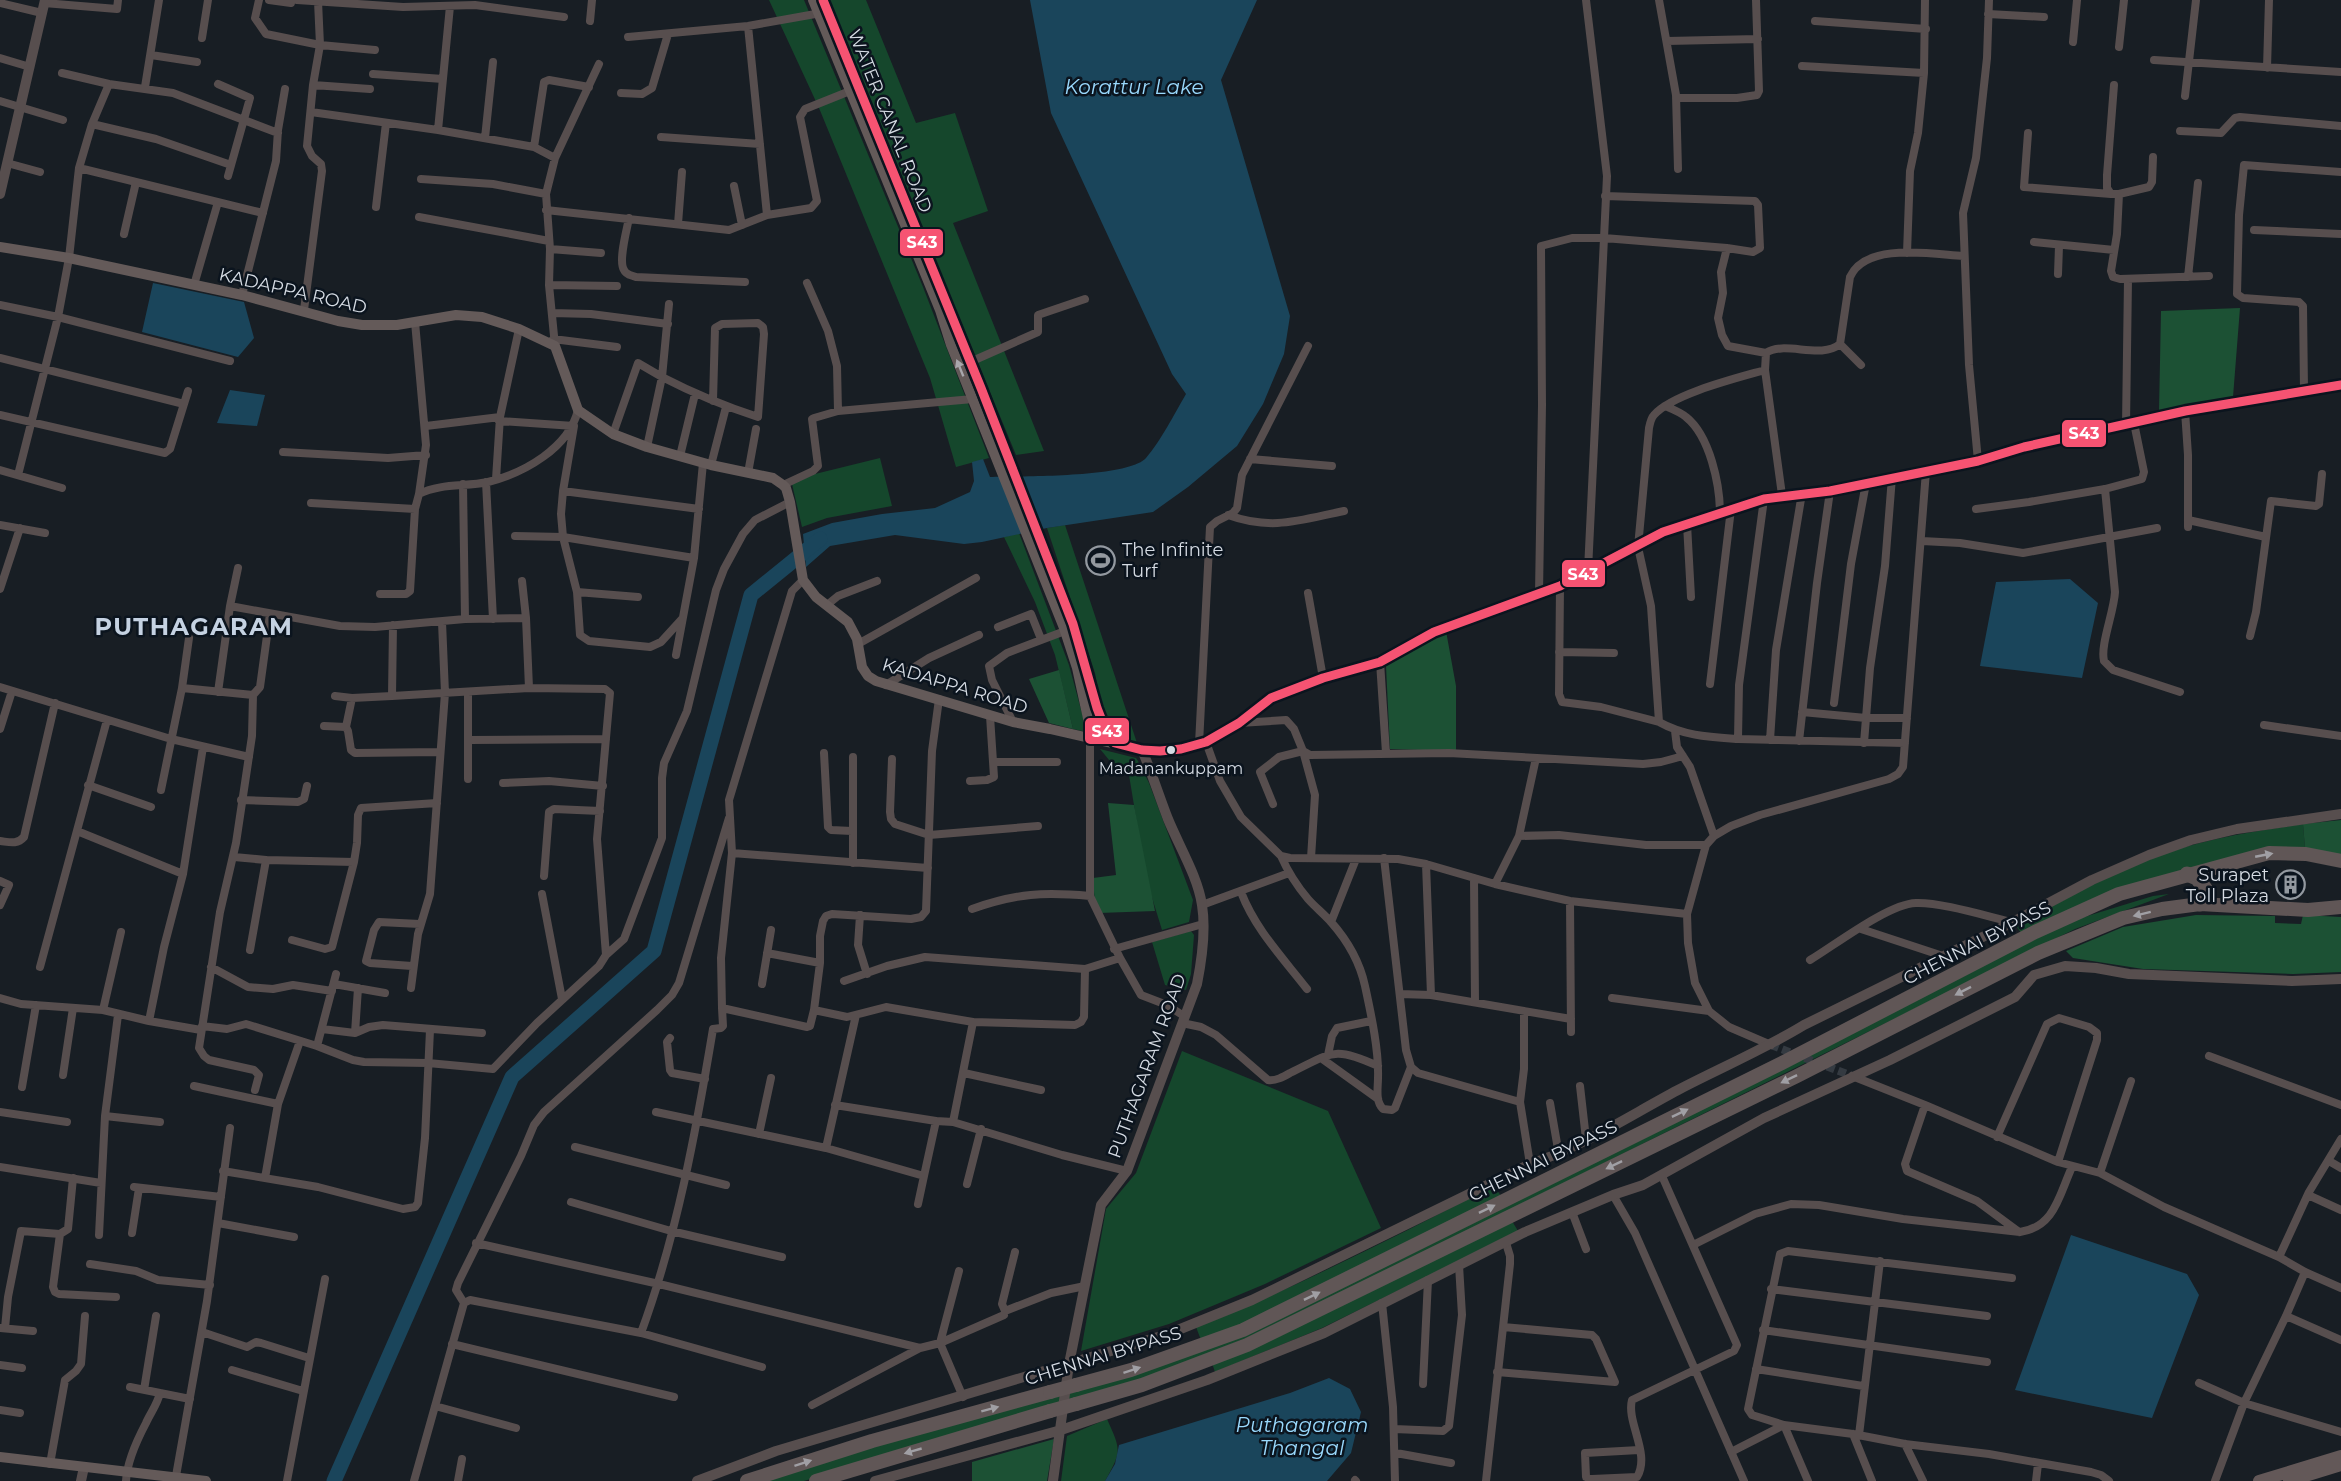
<svg xmlns="http://www.w3.org/2000/svg" width="2341" height="1481" viewBox="0 0 2341 1481" font-family="Montserrat,sans-serif">
<style>
.green{fill:#15472c}
.forest{fill:#1c5134}
.water{fill:#1a455b}
.lines{fill:none;stroke-linecap:round;stroke-linejoin:round}
.river{stroke:#1a455b;stroke-width:15}
.minor-tunnel{stroke:#343a41;stroke-width:8;stroke-dasharray:8 4;stroke-linecap:butt}
.minor{stroke:#574e4e;stroke-width:8}
.tertiary{stroke:#574e4e;stroke-width:10}
.secondary{stroke:#645a59;stroke-width:10}
.primary{stroke:#635858;stroke-width:12}
.trunk{stroke:#605656;stroke-width:14}
.motorway{stroke:#5e5555;stroke-width:15}
.trunk-bridge{stroke:#605656;stroke-width:14}
.bus-1-casing{stroke:#0b141e;stroke-width:14}
.bus-1{stroke:#f65372;stroke-width:9}
.oneway{fill:#a8a7ac}
.oneway2{fill:#a09fa4}
.bus-dot{fill:#d5dbe3;stroke:#0b141e;stroke-width:2}
.labels{text-anchor:middle;stroke-width:5;stroke-linejoin:round;paint-order:stroke}
.bus-label{font-size:16px;fill:#d5dbe3;stroke:#0b141e}
.street-label{font-size:18px;fill:#d5dbe3;stroke:#0b141e}
.poi-label{font-size:18px;fill:#d5dbe3;stroke:#0b141e;text-anchor:start}
.water-label{font-size:20px;font-style:italic;fill:#99d9fd;stroke:#0b141e}
.district-label{font-size:24px;font-weight:bold;letter-spacing:1.5px;fill:#c5d2e2;stroke:#0b141e}
.line-badge{stroke:#0b141e;stroke-width:2}
.badge-label{font-size:16px;text-anchor:middle;font-weight:bold;fill:#fff}
</style>
<rect width="100%" height="100%" fill="#181e24"/>
<path class="green" d="M769 0H804L923 287 989 458 956 467 930 378 819 108Z
M828 0H866L916 123 955 113 988 211 953 223 1044 451 1016 455Z
M880 458 892 506 827 518 802 527 792 484 815 474Z
M1065 525 1137 743C1132 741 1122 740 1118 737 1104 726 1098 689 1095 673L1047 528Z
M1019 533 1069 665 1087 732 1073 729 1055 655 1035 602 1004 537Z
M1100 749 1136 758 1138 761 1149 783 1193 900 1189 922 1162 930 1146 878 1128 769 1114 766Z
M2303 824 2305 848H2269L2022 934 2016 926C2059 903 2101 878 2147 860 2197 840 2250 832 2303 824Z
M2169 894 2075 929 1276 1326 1133 1384 1033 1411 804 1481H767L805 1467 1242 1333 2071 921 2153 896Z
M1191 931 1194 935 1191 974 1186 990 1165 985 1152 942Z
M1182 1051 1328 1111 1381 1228 1265 1284 1169 1324 1081 1351 1106 1209 1136 1173Z
M1494 1186 1501 1196 1241 1326 1201 1340 1196 1327C1298 1287 1396 1236 1494 1186Z
M1512 1221 1518 1231 1501 1240 1322 1328 1215 1372 1212 1363Z
M1107 1419C1121 1450 1122 1451 1105 1481H1061L1067 1436Z"/>
<path class="forest" d="M2240 308 2233 397 2159 412 2161 311Z
M1446 631 1456 686V751L1390 749 1386 666Z
M1059 670 1073 729 1049 723 1029 679Z
M1108 803 1134 805 1155 911 1099 913 1095 905 1093 878 1116 875Z
M2341 820V856L2305 848 2303 824Z
M2196 915 2275 916V923L2301 924 2303 915 2341 917V972L2293 974 2143 969 2073 958 2066 951 2123 927Z
M1054 1439 1047 1481H972V1462Z"/>
<path class="water" d="M1030 0H1257L1221 80 1290 316 1284 354 1263 404 1237 446 1188 487 1153 512 1047 528 982 542 964 544 895 535 830 546 806 567 803 534 832 523 882 514 935 508 970 492 974 481 972 462 983 459 990 477C1020 476 1128 478 1146 458 1160 442 1175 413 1186 394L1172 374 1051 113Z
M153 283 244 302 254 338 238 357 142 332Z
M230 390 265 395 257 426 217 423Z
M2070 579 2098 603 2082 678 1980 666 1996 582Z
M2071 1235 2187 1274 2199 1295 2152 1418 2015 1390Z
M1329 1378 1350 1389 1361 1412 1351 1453 1327 1481H1105L1115 1464 1119 1445 1290 1393Z"/>
<g class="lines">
<path class="river" d="M334 1481 512 1077 654 951 751 595 820 539"/>
<path class="minor-tunnel" d="M1771 1045 1852 1076"/>
<path class="minor" d="M259 0 255 18 266 34 320 45 375 50
M269 0 291 3
M297 0 403 7 475 5 564 17
M1586 0 1607 176 1588 570
M1659 0 1676 95 1678 169
M0 3 42 13
M44 3 117 9 118 0
M1988 14 2044 17
M590 21 592 0
M1815 21 1926 29
M748 26 767 215
M628 37 748 26 821 13
M202 38 208 0
M1667 41 1758 39
M2073 42 2077 0
M2119 47 2124 0
M151 55 197 62
M0 58 30 67
M2154 60 2341 72
M1802 66 1924 73
M2267 68 2269 0
M62 73 109 84 173 93 278 133
M373 74 443 79
M218 84 250 98 228 176
M313 85 370 89
M2114 85 2107 175V188L2111 194H2119L2117 234 2111 271 2113 277 2120 279 2209 276
M145 87 159 0
M621 93 642 94 652 88 668 34
M2185 96 2196 0
M1676 98H1737L1757 95 1759 91 1756 0
M0 101 63 120
M311 112 438 130 534 147 555 158
M92 124 156 139 231 165
M438 130 450 6
M2180 131 2221 133 2235 118 2240 117 2341 126
M2028 133 2024 187 2111 194
M661 137 760 144
M485 138 493 62
M534 147 544 82 549 80 589 87
M7 163 40 172
M79 168 263 213
M421 179 493 184 546 194
M734 186 742 225
M2119 194 2149 187 2152 182 2153 157
M376 207 386 123
M546 210 729 230 767 215 811 208 817 201 800 117 805 109 855 89
M419 217 549 241
M629 218C627 229 618 261 624 270 626 275 631 275 636 277L745 282
M678 224 682 172
M2254 230 2341 234
M124 234 136 182
M2034 242 2114 250
M1727 248 1721 272 1723 293 1718 318 1722 335 1728 346 1766 353
M550 249 601 253
M1907 253 1910 171 1918 133 1924 73 1925 0
M2058 274 2059 246
M2188 277 2198 183
M807 283 828 331 837 366 838 411
M194 285 218 202
M549 285 617 286
M242 295 276 161 278 130 285 89
M0 305 58 317 230 361
M304 310 322 171 321 164 312 156 307 146 313 85 320 45 318 1
M552 313 591 314 668 324
M415 322 426 445 419 494
M553 339 617 347
M1840 344 1861 365
M555 346 549 285 550 249 546 194 555 158 599 64
M0 358 184 404
M970 362 1038 332V315L1085 299
M2304 391 2303 306 2299 302 2243 298 2237 294 2239 215 2244 165 2341 172
M1665 406C1672 409 1680 412 1686 417 1710 436 1720 485 1720 514
M2185 411 2188 455V527
M0 415 165 453 170 449 188 391
M499 421 574 426 563 491 561 514 563 537 577 592 580 635 589 641 650 647 661 642 682 619
M2126 425 2128 279
M426 426 500 417
M613 434 638 363 662 377 669 304
M647 447 662 377C693 393 724 406 758 417L764 334 763 327 758 323 722 324 715 328 713 401
M283 452 388 458 426 455
M680 456 695 394
M1250 459 1332 466
M1978 461 1969 365 1963 213 1976 158 1987 58 1989 0
M711 465 726 407
M0 470 62 488
M748 473 756 429
M18 475 58 317 69 258 79 168 92 124 109 84
M496 479 500 417 519 329
M486 482 493 619
M463 484 465 619
M783 485 813 471 818 466 812 419 814 418 838 411 973 399
M2105 489 2115 592C2114 612 2100 645 2104 661L2113 670 2180 692
M563 491 699 509
M1782 495 1765 370 1766 353C1784 340 1821 360 1840 344L1850 277C1866 242 1931 254 1963 256
M1764 499 1739 685 1738 739C1709 737 1684 736 1659 722L1651 606 1638 547 1649 428C1650 423 1651 418 1654 415 1672 394 1737 378 1765 370
M311 503 415 509 419 494C441 483 465 487 488 482 524 473 569 448 578 410
M1976 509 2029 502 2105 489 2142 479 2144 472 2134 423
M1228 515C1272 531 1300 520 1344 511
M2188 520 2266 537
M1687 524 1691 597
M0 525 45 533
M515 536 563 537 694 558 703 463
M1922 541 1960 543 2023 553 2157 528
M238 568 230 606 340 626 375 627 465 619 526 618
M1560 586 1559 694 1562 702 1601 707 1659 722
M0 589 20 528
M577 592 638 597
M1308 593 1323 678
M380 594H406L410 591 415 509
M1539 594 1542 405 1541 246 1572 238H1604L1727 248 1753 252 1760 248 1758 205 1755 201 1605 196
M827 605 838 596 877 581
M998 627 1031 614 1041 639
M2250 636 2256 612 2271 501 2316 506 2319 504 2322 474
M858 644 976 578
M1559 652 1614 653
M676 655 694 558
M1380 662 1386 753
M1710 684 1731 509
M886 685 929 658 979 635
M0 687 171 739 249 757
M182 688 253 695 260 687 270 614
M218 692 230 606
M253 695 252 736 236 843 220 912 199 1048 204 1056 209 1060 254 1070 259 1075 255 1090
M335 696 352 698 392 696 393 625
M392 696 529 688 526 618 522 581
M1834 703 1851 564 1866 483
M1802 712 1866 718H1907
M1013 722 992 680 989 666 1007 653 1065 631
M1239 723 1286 720 1294 729 1303 751 1310 755 1449 753 1643 764 1661 762 1683 756
M2264 725 2341 736
M324 726 346 727 348 731 351 750 355 753 440 752
M346 727 352 698
M0 729 12 691
M1675 731 1677 747 1690 767 1714 836
M1090 738V896L1120 958
M1738 739 1905 743
M469 740 606 739
M1770 740 1776 650 1802 493
M1799 741 1817 583 1830 491
M1206 742 1220 781 1241 817 1281 856 1290 858 1398 859 1426 864 1495 884 1570 901 1687 914
M1864 743 1870 668 1885 566 1892 477
M1199 744 1210 527 1217 521 1233 513 1237 508 1242 475 1308 346
M824 753 828 827 831 830 852 831
M853 757V863
M892 759 890 812 891 819 895 824 929 835 1038 826
M994 762H1057
M468 779V692
M970 781 987 780 994 777 990 716
M503 783 549 781 603 786
M88 785 151 807
M161 790 182 688 189 638
M241 800 298 802 304 799 307 786
M1273 804 1260 772 1279 757 1303 751 1315 795 1311 858
M77 831 183 874
M1519 836 1559 835 1646 845H1706
M0 841C9 842 17 845 24 837L55 703
M732 853 928 868
M1281 856C1288 872 1297 886 1308 899 1315 907 1324 914 1331 922 1347 940 1360 963 1365 986 1371 1014 1379 1050 1378 1078 1378 1088 1375 1101 1383 1109L1392 1110 1395 1108 1411 1067
M234 857 266 860
M1384 858 1406 1050 1411 1067 1418 1073 1520 1102
M1426 864 1431 995 1571 1019
M544 876 549 812 554 809 600 811
M1474 878 1475 1002
M0 881 9 885 0 905
M1495 884 1519 836 1536 758
M1241 892C1255 929 1283 958 1307 989
M542 894 562 999
M1570 901 1571 1032
M1202 905 1289 873
M972 909C1017 893 1044 892 1090 896
M860 915 858 945 867 974
M1331 922 1356 859
M1861 929 1943 956
M292 940 325 949 332 947 354 862 357 843 358 815 361 808 437 803
M1114 949 1203 924
M250 950 266 860 354 862
M767 953 820 963
M606 955 624 939 662 838V778L664 763 687 711 716 590 724 569 743 534 755 520 790 502
M1810 960C1835 945 1888 904 1916 903 1940 902 1986 916 2012 922
M412 966 370 963 366 961 374 930 379 922 420 924
M40 967 107 720
M211 967 248 987 273 989 293 985 332 991
M844 981 887 966 925 957 1085 969 1120 958 1141 995 1167 1005 1184 1016
M334 984 385 993
M762 984 771 930
M411 988 418 934 430 894 445 693 442 622
M1400 994 1431 995
M0 998 21 1004 103 1010 149 1021 201 1030
M1612 998 1709 1011
M722 1008 721 958 732 853 729 800 792 591 803 580
M103 1010 121 932
M814 1010 820 963V936L823 921 826 916 832 914 911 919 921 917 926 911 932 751 939 699
M1524 1012V1069L1520 1102 1530 1164
M149 1021 164 947 183 874 203 747
M1182 1023 1201 1027 1216 1035 1268 1080C1276 1081 1283 1077 1290 1073 1332 1053 1333 1045 1378 1066
M202 1026 227 1029 246 1024 317 1046 353 1060 364 1062 428 1063 493 1069 537 1023 599 966 606 955 597 839 610 693 605 689 529 688
M322 1029 355 1033 369 1027 383 1025 482 1033
M355 1033 358 988
M670 1038 667 1042 670 1070 672 1073 705 1079
M1771 1045 1729 1027 1709 1011 1695 983 1688 943 1687 914 1706 845 1714 836 1731 826 1760 815 1889 779 1898 774 1903 767 1926 471
M317 1046 336 974
M1328 1055 1332 1036 1337 1028 1371 1021
M2209 1056 2341 1105
M1321 1058 1378 1099
M964 1073 1041 1090
M63 1075 73 1008
M1852 1076 1925 1105 2058 1162 2100 1173 2164 1207 2279 1257 2305 1272 2341 1288
M194 1086 278 1104
M1580 1086 1586 1139
M22 1087 36 1005
M1550 1103 1559 1155
M835 1105 936 1121 953 1122 1062 1155 1127 1171
M1925 1105 1905 1164 1907 1171 1977 1201 2019 1232
M0 1112 67 1122
M656 1112 826 1148 924 1176 936 1121
M105 1116 160 1122
M953 1122 973 1022
M759 1134 771 1078
M1997 1137 2047 1024 2059 1018 2089 1027 2097 1033V1040L2058 1162
M575 1147 726 1185
M826 1148 856 1015
M2329 1161 2341 1168
M0 1167 101 1183
M223 1171 318 1187 403 1209 415 1207 418 1203 425 1138 430 1030
M2100 1173 2131 1081
M265 1178 278 1104 300 1041
M967 1184 981 1129
M134 1187 221 1197
M1613 1195 1635 1233 1744 1481
M2308 1195 2341 1210
M571 1202 671 1231 782 1257
M918 1204 924 1176
M1572 1212 1586 1249
M218 1223 294 1237
M132 1233 139 1188
M60 1234 68 1229 73 1178
M99 1235 105 1116 118 1015
M476 1243 659 1284 920 1348 940 1343 963 1397
M1693 1245 1755 1214 1791 1204 1819 1205 1903 1219 2020 1232C2055 1227 2059 1195 2072 1167
M1015 1252 1002 1304 1005 1311 1051 1293 1085 1286
M2279 1257 2309 1192 2341 1139
M90 1264 136 1271 158 1280 210 1285
M1771 1289 1987 1316
M464 1303 456 1290 458 1283 521 1156 534 1125 544 1112 657 1010 672 995 679 983 729 818
M1382 1303 1393 1407 1395 1481
M2286 1316 2341 1340
M0 1328 33 1331
M5 1328 8 1297 21 1231 60 1234 53 1287 55 1292 59 1294 116 1297
M1763 1330 1987 1362
M202 1332 247 1347 256 1342 261 1343 309 1358
M641 1333C677 1235 696 1131 713 1029L721 1028 723 1026 722 1008 807 1027 810 1026 814 1010 847 1017 886 1007 973 1022 1075 1025 1081 1022 1084 1017 1085 969
M940 1343 959 1271
M940 1343 1004 1315
M452 1344 674 1397
M0 1365 22 1368
M1756 1369 1863 1386
M232 1370 303 1391
M1497 1372 1615 1382 1596 1339 1592 1335 1503 1327
M2199 1383 2244 1403 2341 1432
M1423 1384 1428 1280
M130 1387 190 1399
M144 1390 156 1316
M812 1405 920 1348
M435 1406 516 1428
M0 1410 20 1413
M1394 1429 1443 1431 1449 1426 1462 1315 1459 1265
M1853 1434 1872 1481
M1859 1435 1880 1261
M1905 1444 1923 1481
M1639 1450 1585 1453 1586 1477 1592 1479 1637 1477C1651 1454 1626 1422 1632 1400L1734 1351 1737 1345 1662 1176
M1731 1452 1784 1425 1853 1434 1905 1444 1989 1454 2091 1472 2101 1475 2109 1481
M1396 1453 1451 1463
M50 1464 65 1380 76 1371 81 1364 85 1316
M176 1476 207 1301 230 1128
M1355 1480 1356 1481
M126 1481C127 1461 137 1440 146 1423 151 1412 157 1405 160 1393
M287 1481 325 1279
M414 1481 464 1303 470 1300 641 1333 762 1367
M458 1481 462 1459
M1486 1481 1510 1264V1256L1506 1243
M1808 1481 1784 1425 1752 1415 1748 1409 1780 1254 1788 1251 2012 1278
M2036 1481 2038 1464
M2215 1481 2244 1403 2286 1316 2305 1272"/>
<path class="tertiary" d="M0 194 45 0
M81 1481 84 1467
M697 1481 776 1451 1168 1334 1252 1300 1530 1164C1582 1147 1629 1116 1678 1090 1720 1068 1763 1050 1804 1025L2013 922 2092 880 2149 855 2191 840 2237 829 2341 814
M875 1481 1061 1430 1207 1380 1324 1333 1525 1232 1613 1195 1643 1185 1764 1118 1890 1060 2015 997 2034 975 2065 966 2096 968 2129 974 2292 981 2341 979
M1053 1481 1069 1364 1101 1205 1127 1171 1197 984C1202 959 1206 930 1202 905 1198 877 1179 846 1168 819 1159 796 1152 773 1142 750"/>
<path class="secondary" d="M813 0 940 310 951 345 1064 628 1077 668 1089 723 1096 739
M823 0 981 388 1073 624 1097 708 1104 726 1115 743
M0 247 69 258 242 295 338 321 362 325H397L456 315 482 317 519 329 555 346 578 410 613 434 647 447 711 465 773 478 783 485 786 488 790 502 803 580 816 597 848 622 857 639 862 667 868 676 876 681 1013 722 1050 729 1142 750 1160 751 1181 749 1206 742 1239 723 1271 698 1323 678 1380 662 1434 632 1560 586 1663 532 1764 499 1830 491 1978 461 2024 447 2185 411 2341 385
M0 1457 206 1481"/>
<path class="primary" d="M2259 1481 2341 1456
M2289 1481 2341 1465"/>
<path class="trunk" d="M1076 1385 1131 1370 1243 1330 1782 1063 2035 932 2119 894 2269 853 2306 854 2341 861
M1076 1404 1142 1385 1247 1345 1797 1076 2038 953 2123 918 2162 909 2200 904 2308 910 2341 907
M747 1481 872 1441 1050 1392
M816 1481 1050 1411"/>
<path class="motorway" d="M2187 874 2197 878 2206 890 2204 898 2200 904"/>
<path class="trunk-bridge" d="M1050 1392 1076 1385
M1050 1411 1076 1404"/>
<defs>
<path id="bus-1" d="M823 0 981 388 1073 624 1097 708 1104 726 1115 743 1142 750 1160 751 1181 749 1206 742 1239 723 1271 698 1323 678 1380 662 1434 632 1560 586 1663 532 1764 499 1830 491 1978 461 2024 447 2185 411 2341 385"/>
</defs>
<use href="#bus-1" class="bus-1-casing"/>
<use href="#bus-1" class="bus-1"/>
</g>
<defs><path id="oneway-solid" d="M-6-.8H1V-3.2L6.5 0L1 3.2V.8H-6Z" transform="scale(1.5)"/></defs>
<use class="oneway" href="#oneway-solid" transform="translate(960 368) rotate(-112)"/>
<g class="oneway2">
<use href="#oneway-solid" transform="translate(2264 855) rotate(-11)"/>
<use href="#oneway-solid" transform="translate(2142 914) rotate(166)"/>
<use href="#oneway-solid" transform="translate(1963 991) rotate(153)"/>
<use href="#oneway-solid" transform="translate(1789 1079) rotate(154)"/>
<use href="#oneway-solid" transform="translate(1680 1113) rotate(-26)"/>
<use href="#oneway-solid" transform="translate(1614 1165) rotate(154)"/>
<use href="#oneway-solid" transform="translate(1487 1209) rotate(-26)"/>
<use href="#oneway-solid" transform="translate(1312 1296) rotate(-26)"/>
<use href="#oneway-solid" transform="translate(1132 1370) rotate(-18)"/>
<use href="#oneway-solid" transform="translate(990 1409) rotate(-15)"/>
<use href="#oneway-solid" transform="translate(913 1451) rotate(164)"/>
<use href="#oneway-solid" transform="translate(803 1463) rotate(-18)"/>
</g>
<defs>
<symbol id="stadium-ring" viewBox="-11 -11 22 22"><circle r="9.5" fill="#0b141e" stroke="#9399a0" stroke-width="1.5"/><path d="M0-5a6.5 5 0 1 0 0 10a6.5 5 0 1 0 0-10ZM-3.5-1.8h7v3.6h-7Z" fill="#9399a0"/></symbol>
<symbol id="building-ring" viewBox="-11 -11 22 22"><circle r="9.5" fill="#0b141e" stroke="#9399a0" stroke-width="1.5"/><path d="M-4-6H4V6H1V3H-1V6H-4ZM-2.5-4.3h1.7v1.8h-1.7ZM.8-4.3h1.7v1.8H.8ZM-2.5-1h1.7V.8h-1.7ZM.8-1h1.7V.8H.8Z" fill="#9399a0"/></symbol>
</defs>
<g fill-rule="evenodd">
<use href="#stadium-ring" x="1084" y="544" width="33" height="33"/>
<use href="#building-ring" x="2274" y="868" width="33" height="33"/>
</g>
<circle class="bus-dot" cx="1171" cy="750" r="5"/>
<g class="labels">
<g class="bus-label">
<text x="1171" y="774">Madanankuppam</text>
</g>
<g class="street-label">
<text transform="translate(890 121) rotate(68)" y="6">WATER CANAL ROAD</text>
<text transform="translate(293 291) rotate(13)" y="6">KADAPPA ROAD</text>
<text transform="translate(955 686) rotate(17)" y="6">KADAPPA ROAD</text>
<text transform="translate(1977 943) rotate(-27)" y="6">CHENNAI BYPASS</text>
<text transform="translate(1147 1066) rotate(-70)" y="6">PUTHAGARAM ROAD</text>
<text transform="translate(1543 1161) rotate(-26)" y="6">CHENNAI BYPASS</text>
<text transform="translate(1103 1356) rotate(-17)" y="6">CHENNAI BYPASS</text>
</g>
<g class="poi-label">
<text x="1122" y="556">The Infinite<tspan x="1122" dy="21">Turf</tspan></text>
<text x="2269" y="881" text-anchor="end">Surapet<tspan x="2269" dy="21">Toll Plaza</tspan></text>
</g>
<g class="water-label">
<text x="1134" y="94">Korattur Lake</text>
<text x="1302" y="1432">Puthagaram<tspan x="1302" dy="23">Thangal</tspan></text>
</g>
<g class="district-label">
<text x="194" y="635">PUTHAGARAM</text>
</g>
</g>
<g class="line-badge">
<rect x="899" y="228" width="45" height="29" rx="6" fill="#f65372"/>
<rect x="2061" y="419" width="46" height="29" rx="6" fill="#f65372"/>
<rect x="1561" y="559" width="45" height="29" rx="6" fill="#f65372"/>
<rect x="1084" y="717" width="46" height="28" rx="6" fill="#f65372"/>
</g>
<g class="badge-label">
<text x="922" y="248">S43</text>
<text x="2084" y="439">S43</text>
<text x="1583" y="580">S43</text>
<text x="1107" y="737">S43</text>
</g>
</svg>
